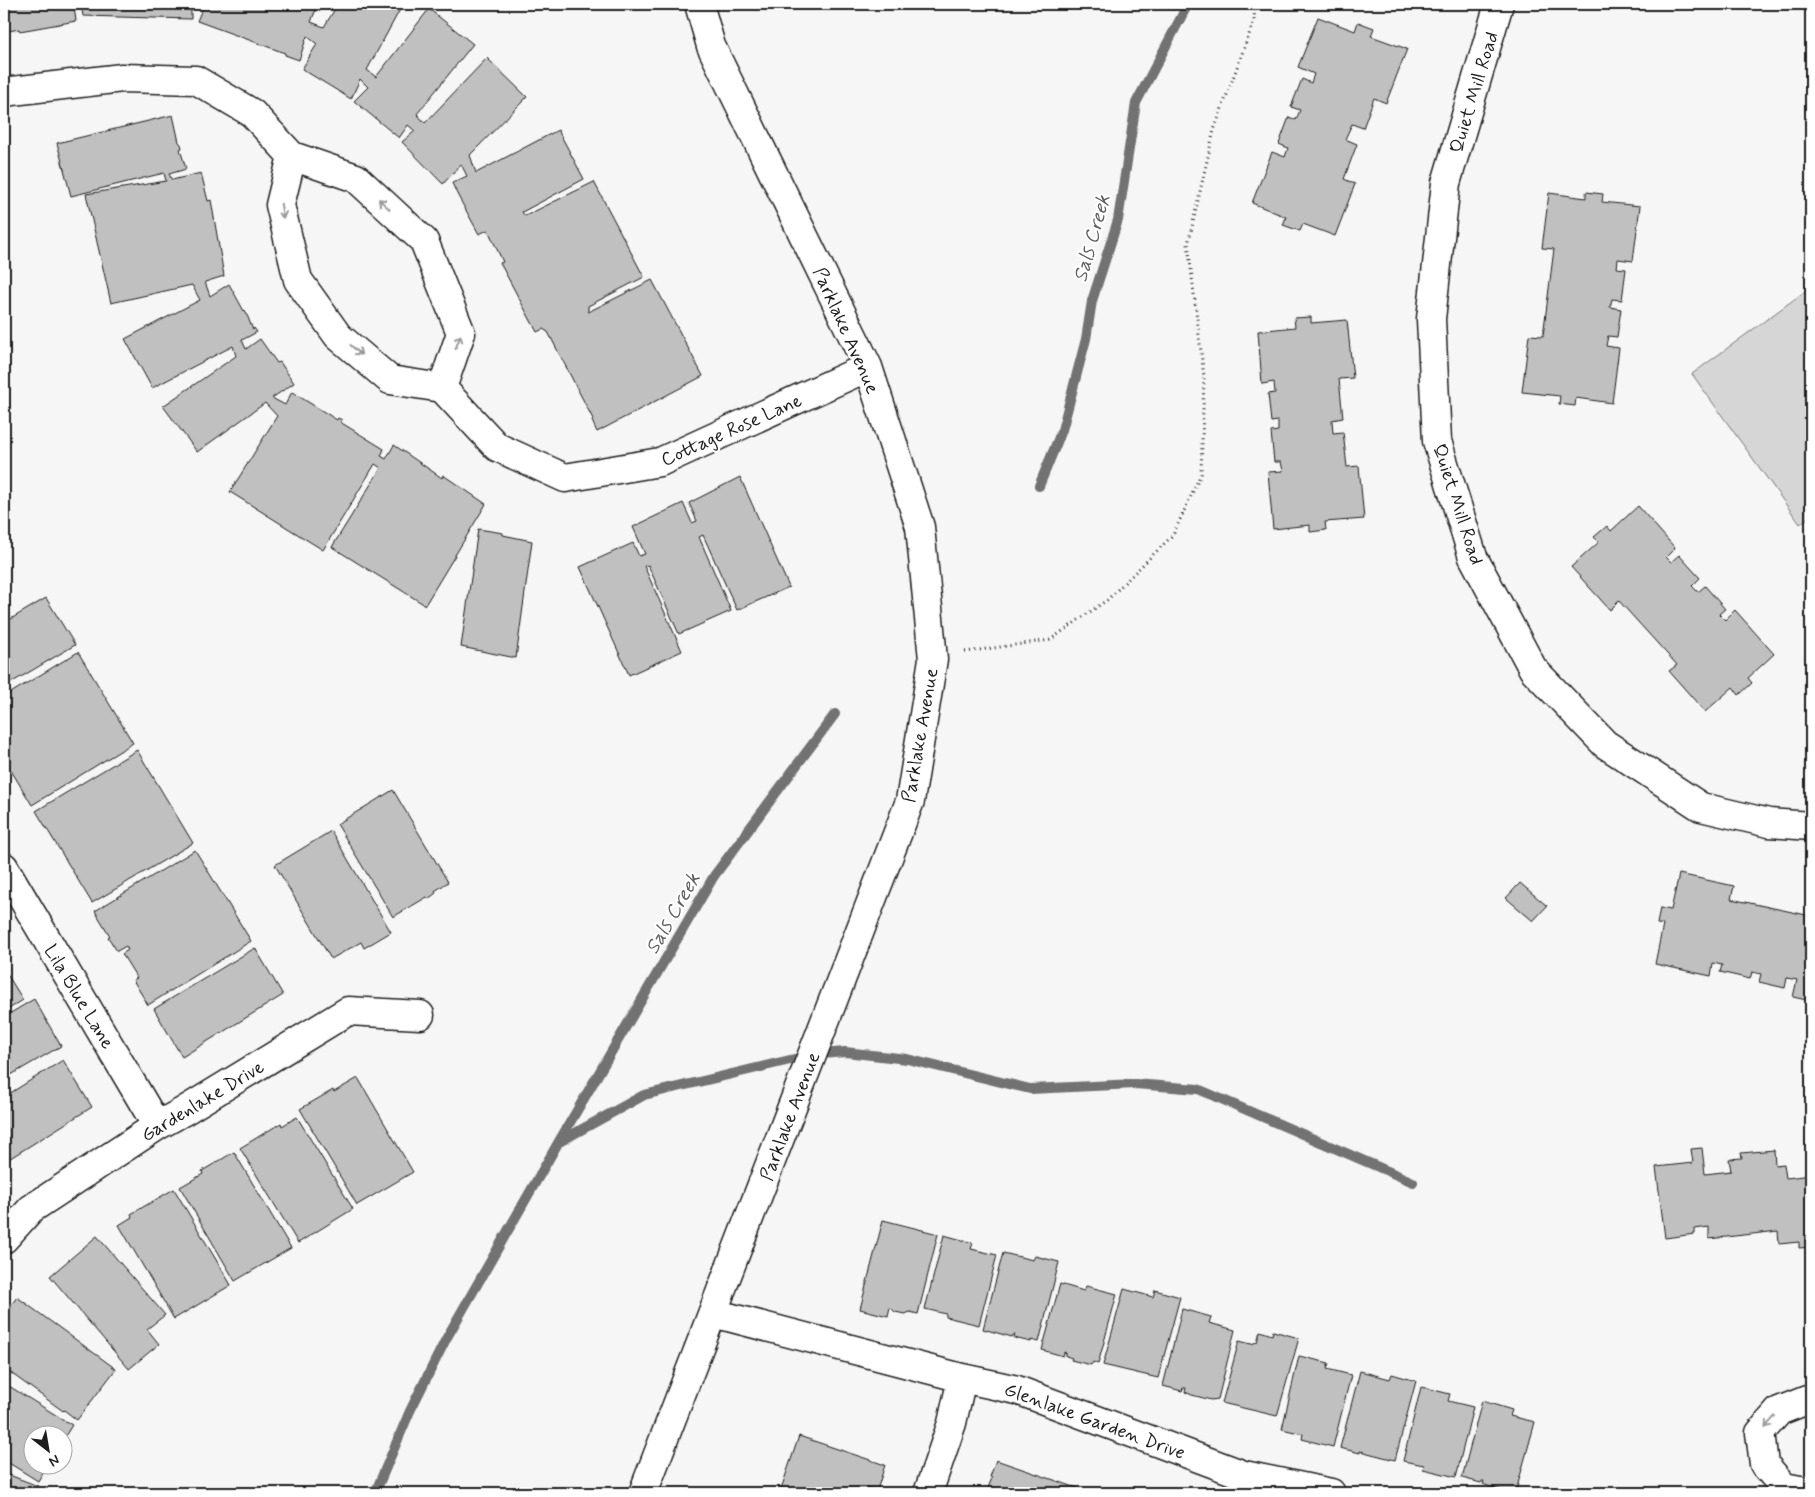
<svg xmlns="http://www.w3.org/2000/svg" width="1815" height="1497" viewBox="0 0 1815 1497" font-family="Mynerve,sans-serif">
<style>
.pitch{fill:#d6d6d6;stroke:#797979}
.lines{fill:none;stroke-linecap:round;stroke-linejoin:round}
.stream{stroke:#727272;stroke-width:10}
.building{fill:#c0c0c0;stroke:#1c1c1c}
.minor-casing{stroke:#1c1c1c;stroke-width:31}
.path{stroke:#1c1c1c;stroke-width:3;stroke-dasharray:1 4;stroke-linecap:butt}
.minor{stroke:#fff;stroke-width:28}
.oneway{stroke:#999}
.labels{text-anchor:middle;stroke-width:4.5;stroke-linejoin:round;paint-order:stroke}
.street-label{font-size:19px;fill:#1c1c1c;stroke:#fff}
.water-label{font-size:20px;font-style:italic;fill:#5d5d5d;stroke:#fff}
</style>
<rect width="100%" height="100%" fill="#f6f6f6"/>
<filter id="ink" filterUnits="userSpaceOnUse"><feTurbulence type="fractalNoise" baseFrequency=".02" numOctaves="2"/><feDisplacementMap in="SourceGraphic" scale="10" xChannelSelector="R" yChannelSelector="G"/><feConvolveMatrix kernelMatrix="1 2 1 2 8 2 1 2 1" color-interpolation-filters="sRGB"/></filter>
<g filter="url(#ink)">
<path class="pitch" d="M1811 287V516L1800 524 1692 374Z"/>
<g class="lines">
<path class="stream" d="M1039 486 1062 430 1086 339 1092 301 1118 220 1136 103 1188 4
M559 1142 644 1095 811 1055 845 1052 907 1059 1030 1089 1135 1084 1198 1089 1413 1182
M375 1493 410 1411 446 1339 558 1143 714 876 835 714"/>
</g>
<path class="building" d="M4 4H191V19L83 16 81 4 74 7 76 21 20 31 19 29 4 32Z
M204 4H318L311 22 324 27 338 4H403L367 70 376 77 429 9 473 44 417 114 425 123 487 58 527 97 470 155 476 173 558 130 584 179 522 212 525 216 594 182 644 277 588 306V312L652 280 703 376 597 432 592 421 593 419 548 332 543 329 537 332 500 263 503 262 488 230 479 234 458 196 452 183 467 176 461 164 443 184 402 142 415 131 408 125 399 138 354 101 368 87 360 79 351 99 302 69 317 44 307 36 299 60 285 55V53L197 21Z
M1318 17 1355 31 1358 22 1374 28 1371 36 1407 49 1386 103 1374 98 1363 128 1352 124 1345 139 1357 144 1344 179 1355 184 1335 236 1303 224 1300 231 1283 225 1286 217 1252 203 1272 152 1285 157 1288 148 1279 144 1289 117 1296 120 1300 110 1291 107 1302 79 1311 83 1314 74 1298 67Z
M173 115 179 142 181 144 182 148 180 149 186 169 169 174 172 180 201 173 208 201 211 200 224 276 205 282 210 296 229 284 244 311 245 310 253 330 254 328 257 332 242 340 246 349 260 339 277 363 280 362 294 383 272 398 285 405 292 392 337 420 338 418 342 420 340 422 384 449 381 456 386 459 394 445 442 478 443 475 486 504 425 605 332 547 381 468 375 464 323 550 230 492 277 416 265 403 197 452 163 406 236 356 233 346 152 388 125 339 200 300 192 285 111 303 86 194 166 181 164 173 71 196 57 143Z
M1586 192 1603 194 1602 202 1640 206 1633 261 1618 259 1617 268 1626 269 1622 300 1612 299 1610 307 1621 309 1617 337 1608 336 1606 346 1619 348 1612 403 1576 398 1575 406 1559 404 1560 396 1522 392 1529 335 1543 336 1554 249 1542 248 1549 193 1586 198Z
M1311 317V323L1347 320 1353 378 1339 379 1343 418 1332 420 1333 433 1343 432 1347 467 1359 466 1364 519 1325 522 1326 530 1310 532V525L1273 529 1268 472 1283 471 1281 462H1274L1271 432 1278 431V421L1271 422 1268 394 1275 393 1274 382 1262 384 1258 331 1295 327 1294 318Z
M740 477 789 587 737 610 703 535 699 537 731 611 679 634 648 565 644 566 682 651 629 675 580 567 633 543 639 556 645 554 633 527 683 503 692 523 697 521 689 503Z
M1638 506 1675 548 1666 557 1671 562 1679 555 1700 578 1692 586 1698 592 1705 586 1725 609 1719 614 1725 620 1735 610 1774 654 1748 678 1752 683 1739 695 1733 687 1705 712 1669 671 1677 665 1619 601 1610 610 1571 567 1599 542 1594 537 1607 526 1611 531Z
M478 529 503 533V535L532 541 516 658 461 647Z
M46 598 75 645 4 687V623Z
M78 652 133 743 32 805 4 759V697Z
M137 750 193 843 92 903 36 811Z
M393 790 448 882 435 891 436 893 428 899 427 897 393 917 337 824Z
M331 831 391 932 364 948 361 942 331 959 275 865Z
M195 850 251 941 148 1005 133 980 137 978 122 954 128 950 126 946 117 951 108 937 110 936 95 911Z
M1679 874 1734 886 1731 899 1811 916V1001L1793 997 1797 980 1787 978 1785 988 1759 982 1761 974 1752 972 1750 979 1720 972 1722 965 1713 963 1711 976 1655 964 1663 925 1657 924 1660 908 1671 910Z
M1520 883 1547 906 1533 921 1506 898Z
M255 948 283 995 182 1057 154 1009Z
M4 969 23 1000 4 1012Z
M34 999 61 1046 4 1079V1017Z
M63 1060 92 1107 4 1162V1097Z
M358 1078 413 1172 357 1205 300 1109 333 1090 334 1092Z
M297 1117 353 1209 298 1243 240 1148 281 1123 282 1126Z
M1702 1148 1705 1174 1731 1171 1729 1159 1742 1158 1741 1153 1774 1150 1775 1165 1784 1164 1786 1178 1811 1175V1247L1799 1248V1242L1779 1244 1778 1231 1709 1239V1227L1695 1229V1234L1665 1238 1656 1167 1693 1163 1691 1149Z
M234 1152 291 1248 235 1281 180 1187 203 1174 202 1171Z
M174 1189 231 1285 174 1319 119 1225 132 1217 131 1214Z
M883 1220 938 1234 918 1314 910 1312 905 1314 895 1312 890 1307 888 1316 860 1309Z
M944 1235 973 1243 971 1249 997 1255 979 1325 946 1317V1314L925 1309Z
M97 1236 165 1315 147 1329 159 1344 129 1369 50 1276Z
M1003 1253 1033 1260 1035 1256 1059 1262 1039 1342 1031 1340V1342L1014 1338 1015 1335H1013L1012 1337 983 1329Z
M1060 1284 1084 1291 1086 1286 1117 1294 1098 1364 1093 1362 1091 1365 1071 1360 1072 1358 1066 1356V1353L1064 1352 1063 1356 1042 1350Z
M1124 1289 1153 1297 1155 1290 1180 1297 1158 1378 1103 1365Z
M17 1297 116 1369 77 1420 64 1410 63 1411 4 1368V1337L6 1334 4 1332V1315Z
M1182 1309 1211 1317 1209 1323 1235 1330 1218 1399 1211 1400 1192 1395 1185 1392 1186 1388H1183L1182 1391 1163 1386Z
M1260 1331 1272 1335 1273 1331 1299 1338 1277 1416 1222 1403 1239 1341 1251 1344 1257 1342Z
M1299 1356 1329 1363 1327 1369 1351 1375 1333 1447 1302 1439 1303 1434 1282 1429Z
M1360 1371 1390 1379 1392 1374 1416 1381 1395 1460 1360 1451V1453L1340 1448Z
M4 1383 72 1425 62 1441V1434H32V1464H48L38 1481 4 1460Z
M1421 1387 1450 1394 1448 1401 1473 1407 1456 1477 1423 1469 1424 1465 1403 1461Z
M1482 1401 1512 1410 1510 1416 1535 1422 1516 1491 1509 1490V1492L1490 1487 1483 1484 1484 1481H1482L1481 1483 1462 1478Z
M799 1436 885 1465 877 1490 867 1487 868 1493H795L781 1489Z
M996 1460 1083 1490 1082 1493H995L996 1491 988 1488 992 1478 990 1477Z
M4 1473 38 1486 35 1493H4Z"/>
<g class="lines">
<defs>
<path id="minor" d="M1499 4 1446 183 1431 319 1437 441 1473 557 1533 669 1605 744 1701 807 1769 823 1811 826
M4 92 122 78 196 80 252 113 292 156
M442 388 461 333 424 241 356 178 292 156 280 205 298 280 338 336 390 380 442 388 497 447 565 478 660 462 868 367
M4 867 157 1126
M4 1239 31 1209 157 1126 184 1111 348 1011 420 1015
M713 1313 962 1378 1017 1390 1244 1475 1331 1493
M1811 1401 1807 1400 1779 1411 1760 1433 1764 1464 1784 1487 1811 1492
M643 1493 910 801 933 659 920 527 868 367 711 46 699 4
M928 1493 952 1423 962 1378"/>
</defs>
<use href="#minor" class="minor-casing"/>
<path class="path" d="M965 652 1050 640 1107 600 1173 535 1201 474 1204 377 1188 244 1214 130 1254 21 1255 4"/>
<use href="#minor" class="minor"/>
</g>
<defs><path id="oneway-shaft" d="M-6 0H5M1.5-3L5.5 0L1.5 3" fill="none" stroke-width="1.6" stroke-linecap="round" stroke-linejoin="round" transform="scale(1.25)"/></defs>
<g class="oneway">
<use href="#oneway-shaft" transform="translate(384 204) rotate(-137)"/>
<use href="#oneway-shaft" transform="translate(282 211) rotate(80)"/>
<use href="#oneway-shaft" transform="translate(458 342) rotate(-70)"/>
<use href="#oneway-shaft" transform="translate(356 350) rotate(41)"/>
<use href="#oneway-shaft" transform="translate(1770 1422) rotate(131)"/>
</g>
</g>
<g class="labels">
<g class="street-label">
<text transform="translate(1473 92) rotate(-73)" y="7">Quiet Mill Road</text>
<text transform="translate(847 330) rotate(66)" y="7">Parklake Avenue</text>
<text transform="translate(731 429) rotate(-24)" y="7">Cottage Rose Lane</text>
<text transform="translate(1459 504) rotate(72)" y="7">Quiet Mill Road</text>
<text transform="translate(919 735) rotate(-80)" y="7">Parklake Avenue</text>
<text transform="translate(80 996) rotate(59)" y="7">Lila Blue Lane</text>
<text transform="translate(202 1100) rotate(-31)" y="7">Gardenlake Drive</text>
<text transform="translate(789 1116) rotate(-69)" y="7">Parklake Avenue</text>
<text transform="translate(1095 1420) rotate(20)" y="7">Glenlake Garden Drive</text>
</g>
<g class="water-label">
<text transform="translate(1091 238) rotate(-74)" y="7">Sals Creek</text>
<text transform="translate(672 913) rotate(-60)" y="7">Sals Creek</text>
</g>
</g>
<rect width="1815" height="1497" fill="none" stroke="#fff" stroke-width="20"/>
<rect x="10" y="10" width="1795" height="1477" fill="none" stroke="#1c1c1c" stroke-width="2" filter="url(#ink)"/>
<g transform="translate(48 1450) rotate(149)"><circle r="24" fill="#ffffff" stroke="#a4a4a4"/>
<path d="M0-4L9 19L0 12L-9 19Z" fill="#1c1c1c"/>
<text y="-8" font-size="14" font-weight="bold" text-anchor="middle" fill="#1c1c1c">N</text>
</g>
</svg>
